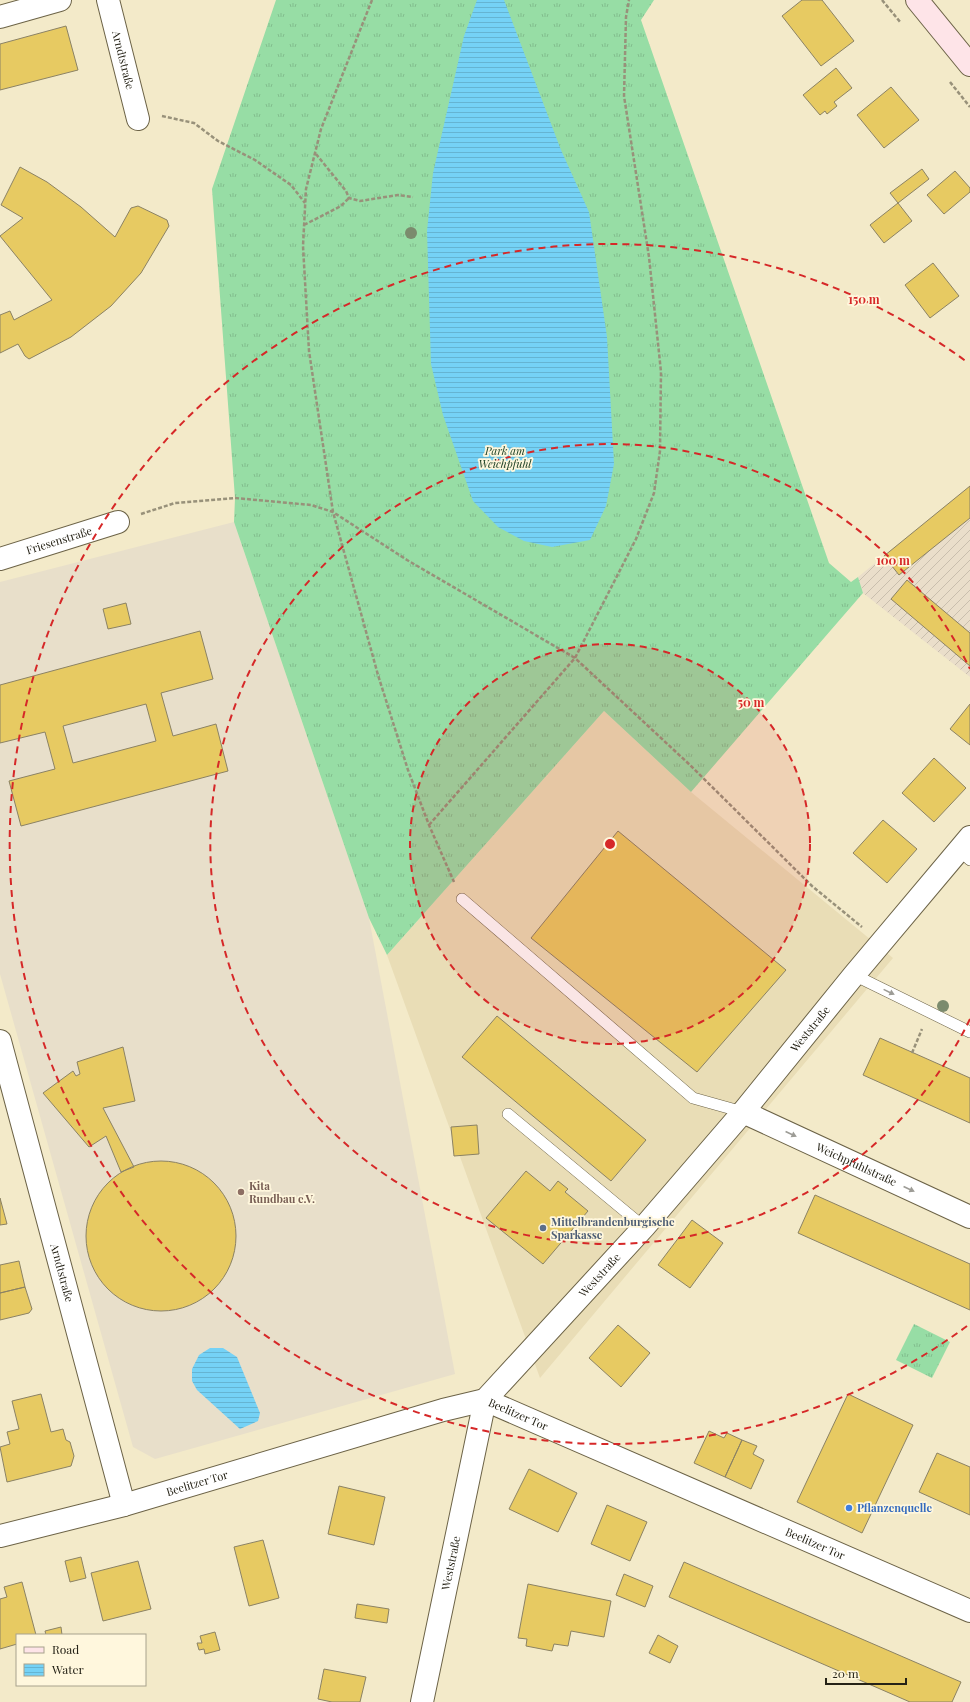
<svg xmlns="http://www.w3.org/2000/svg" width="970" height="1702" viewBox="0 0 970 1702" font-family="'Playfair Display',serif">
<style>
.built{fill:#e9ddb6}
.industrial{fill:url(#industrial-furrows)}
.education{fill:#e8dfca}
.grass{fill:url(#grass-tufts)}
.water{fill:url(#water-rules)}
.building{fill:#e7ca62;stroke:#8b8264;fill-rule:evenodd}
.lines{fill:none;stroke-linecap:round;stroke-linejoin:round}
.service-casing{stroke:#6c6347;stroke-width:12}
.minor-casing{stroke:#6c6347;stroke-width:24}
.secondary-casing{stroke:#6c6347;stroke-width:24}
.path{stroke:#98917a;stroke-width:2.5;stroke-dasharray:4 2;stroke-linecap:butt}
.service{stroke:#fff;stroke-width:11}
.minor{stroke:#fff;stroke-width:22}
.secondary{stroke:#fee4e8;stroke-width:22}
.tree{fill:#7b8b6d}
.oneway{fill:#9d9c96}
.ring{fill:none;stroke:#d62828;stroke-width:2;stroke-dasharray:7 5}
.education-dot{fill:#8d6e63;stroke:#fff7dd;stroke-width:1.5}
.service-dot{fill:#5c6f8a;stroke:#fff7dd;stroke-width:1.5}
.shop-dot{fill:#3f7fe0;stroke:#fff7dd;stroke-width:1.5}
.labels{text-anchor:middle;stroke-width:3.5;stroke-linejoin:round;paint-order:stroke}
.street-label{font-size:11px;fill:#252216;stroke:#fff7dd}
.park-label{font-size:11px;font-style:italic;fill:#193d22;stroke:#fff7dd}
.education-label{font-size:11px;font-weight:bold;fill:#785e54;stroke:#fff7dd;text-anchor:start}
.service-label{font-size:11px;font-weight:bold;fill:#4e5e75;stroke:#fff7dd;text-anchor:start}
.shop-label{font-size:11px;font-weight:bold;fill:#366cbe;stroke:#fff7dd;text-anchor:start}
.centre{fill:#d62828;stroke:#fff7dd;stroke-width:2}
.ring-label{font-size:12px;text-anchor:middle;font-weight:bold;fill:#d62828;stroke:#fff7dd;stroke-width:3.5;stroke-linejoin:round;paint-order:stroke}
</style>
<defs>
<pattern id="industrial-furrows" width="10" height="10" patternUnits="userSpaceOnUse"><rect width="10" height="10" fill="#eadeca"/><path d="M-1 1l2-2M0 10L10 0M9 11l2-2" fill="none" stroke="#c9bead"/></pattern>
<pattern id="grass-tufts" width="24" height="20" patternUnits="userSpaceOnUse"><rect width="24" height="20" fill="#97dda5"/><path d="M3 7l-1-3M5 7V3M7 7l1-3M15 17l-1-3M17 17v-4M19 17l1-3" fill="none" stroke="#82bd8d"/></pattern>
<pattern id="water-rules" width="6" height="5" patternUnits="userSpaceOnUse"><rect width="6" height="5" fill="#75d2f6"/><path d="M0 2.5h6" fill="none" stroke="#65b4d2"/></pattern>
</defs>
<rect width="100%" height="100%" fill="#f3eac9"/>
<path class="built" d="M604 711 691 792 893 958 540 1378 387 955Z"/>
<path class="industrial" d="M970 486V677L863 593 858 577Z"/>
<path class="education" d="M234 522 369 918 455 1374 155 1459 133 1447 0 974V582Z"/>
<path class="grass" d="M276 0H654L641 20 829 563 851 582 858 577 863 593 691 792 604 711 387 955 369 918 234 522 235 498 212 189Z
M914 1324 950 1342 932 1378 896 1360Z"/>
<path class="water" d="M477 0H504L561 150 589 212 607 337 614 464 606 506 590 540 552 547 524 541 498 527 473 501 443 415 431 364 427 231 433 173 464 36Z
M210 1348H223L237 1357 260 1413 258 1421 240 1429 197 1390 192 1381V1369L199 1355Z"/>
<path class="building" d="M802 0H822L854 41 821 66 782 16Z
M66 26 78 70 0 90V44Z
M836 68 852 88 834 102 837 106 827 114 825 111 820 115 803 95Z
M891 87 919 120 884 148 857 115Z
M20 167 47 182 81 207 115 237 131 208 138 206 167 220 169 226 141 273 111 306 71 337 29 359 25 356 18 344 0 353V315L10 311 14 320 52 300 0 236 23 218 1 205Z
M922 169 929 179 898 203 890 193Z
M955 171 970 188V192L944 214 927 195Z
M898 203 912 221 884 243 870 225Z
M933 263 959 296 930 318 905 285Z
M970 486V518L899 575 884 556Z
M907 580 970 633V666L891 599Z
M126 603 131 624 108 629 103 609Z
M200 631 213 679 161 693 173 736 216 724 228 771 21 826 9 781 55 769 45 732 0 743V685ZM146 704 156 741 73 763 63 726Z
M970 704V745L950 729Z
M934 758 966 788 934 822 902 793Z
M883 820 917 849 887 883 853 853Z
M618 831 786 970 697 1072 531 938Z
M497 1016 646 1140 611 1181 462 1057Z
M880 1038 970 1078V1123L863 1075Z
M123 1047 135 1101 103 1108 134 1167 121 1172 106 1136 89 1147 43 1093 73 1071 76 1076 80 1074 77 1062Z
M477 1125 479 1154 454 1156 451 1127Z
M86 1236a75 75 0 1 1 150 0a75 75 0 1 1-150 0Z
M526 1171 550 1191 558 1181 568 1189 565 1192 588 1211 543 1264 486 1218Z
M815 1195 970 1264V1310L798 1233Z
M0 1198 7 1224 0 1225Z
M692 1220 723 1243 690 1288 658 1265Z
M19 1261 25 1287 0 1293V1265Z
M25 1287 32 1309 29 1313 0 1320V1293Z
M618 1325 650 1353 621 1387 589 1358Z
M41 1394 51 1432 63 1429 66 1440 70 1442 74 1456 71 1466 7 1482 0 1447 10 1444 7 1432 19 1429 12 1401Z
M848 1394 913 1425 862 1533 797 1502Z
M709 1431 724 1438 727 1433 742 1440 725 1477 694 1463Z
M742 1440 757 1446 753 1454 764 1460 751 1489 725 1477Z
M937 1453 970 1467V1515L919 1492Z
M529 1469 577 1493 558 1532 509 1509Z
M339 1486 385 1497 374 1545 328 1534Z
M607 1505 647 1522 630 1561 591 1544Z
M263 1540 279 1598 249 1606 234 1547Z
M81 1557 86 1578 70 1582 65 1561Z
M138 1561 151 1609 103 1621 91 1573Z
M684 1562 961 1682 952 1702H910L669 1597Z
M624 1574 653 1586 645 1607 616 1595Z
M22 1582 36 1635H17V1644L0 1649V1599L7 1597 4 1587Z
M528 1584 611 1601 604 1637 571 1631 568 1646 554 1644 552 1651 526 1646 527 1639 518 1638Z
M357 1604 389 1609 387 1623 355 1618Z
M61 1627 62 1635H46L45 1631Z
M215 1632 220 1650 205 1654 204 1649 199 1650 197 1643H202L200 1636Z
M658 1635 678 1646 670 1663 649 1653Z
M324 1669 366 1677 360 1702H332L318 1699Z"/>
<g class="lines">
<defs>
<path id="service" d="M959 850 970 860
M462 899 693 1098 743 1112
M854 975 970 1032
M508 1114 644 1227"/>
<g id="minor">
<path id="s1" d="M108 0 138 119"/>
<path d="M0 17 60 0"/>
<path id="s2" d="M0 559 118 522"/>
<path id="s3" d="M0 1041 124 1505"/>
<path id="s4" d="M743 1112 970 1217"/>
<path id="s5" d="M0 1536 124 1505 443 1410 485 1400 970 1611"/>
<path id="s6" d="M422 1702 485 1400 644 1227 743 1112 854 975 970 837"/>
</g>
<path id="secondary" d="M917 0 970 65"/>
</defs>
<use href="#service" class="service-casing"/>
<use href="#minor" class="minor-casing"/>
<use href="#secondary" class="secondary-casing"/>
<path class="path" d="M372 0 321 129 306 189 303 246 309 351 333 512 378 675 408 770 429 825 454 882
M882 0 901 23
M950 82 970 107
M162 116 194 123 218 141 255 160 291 185 305 203
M316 154 346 191 349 198 360 201 398 195 413 197
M304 225 341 206 349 198
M141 514 175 503 235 498 311 505 333 512 407 560 575 658 690 765 812 886 862 927
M429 825 575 658 636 539 654 493 660 451 661 372 649 257 624 96 626 17 629 0
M912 1053 922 1029"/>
<use href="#service" class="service"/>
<use href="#minor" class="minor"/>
<use href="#secondary" class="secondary"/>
</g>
<g class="tree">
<circle cx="411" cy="233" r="6"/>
<circle cx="943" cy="1006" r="6"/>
</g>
<defs><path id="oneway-solid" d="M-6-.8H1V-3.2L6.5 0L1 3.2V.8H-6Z"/></defs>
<g class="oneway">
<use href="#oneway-solid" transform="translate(889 992) rotate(26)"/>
<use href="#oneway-solid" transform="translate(791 1134) rotate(25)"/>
<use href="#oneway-solid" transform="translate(909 1189) rotate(25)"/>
</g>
<circle cx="610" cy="844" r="200" fill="#d62828" fill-opacity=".12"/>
<g class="ring">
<circle cx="610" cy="844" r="200"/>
<path d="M970 1019A400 400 0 1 1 970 669"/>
<path d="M967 1326A600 600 0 1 1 967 362"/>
</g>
<circle class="education-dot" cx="241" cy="1192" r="4"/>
<circle class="service-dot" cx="543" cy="1228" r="4"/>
<circle class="shop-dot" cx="849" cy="1508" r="4"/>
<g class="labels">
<g class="street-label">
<text dy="4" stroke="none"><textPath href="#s1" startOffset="62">Arndtstraße</textPath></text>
<text dy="4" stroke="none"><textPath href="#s2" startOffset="62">Friesenstraße</textPath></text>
<text dy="4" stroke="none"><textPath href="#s6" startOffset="802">Weststraße</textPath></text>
<text dy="4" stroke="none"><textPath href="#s4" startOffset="125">Weichpfuhlstraße</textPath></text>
<text dy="4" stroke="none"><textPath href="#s3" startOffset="240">Arndtstraße</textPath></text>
<text dy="4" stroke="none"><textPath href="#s6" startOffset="478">Weststraße</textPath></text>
<text dy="4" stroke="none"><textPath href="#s5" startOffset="540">Beelitzer Tor</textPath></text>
<text dy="4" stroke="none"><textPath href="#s5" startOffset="204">Beelitzer Tor</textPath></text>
<text dy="4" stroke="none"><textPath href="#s5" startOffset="864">Beelitzer Tor</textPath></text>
<text dy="4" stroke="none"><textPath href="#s6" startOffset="142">Weststraße</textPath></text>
</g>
<g class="park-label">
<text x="505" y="455">Park am<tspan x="505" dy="13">Weichpfuhl</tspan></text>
</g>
<g class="education-label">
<text x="249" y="1190">Kita<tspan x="249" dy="13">Rundbau e.V.</tspan></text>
</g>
<g class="service-label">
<text x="551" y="1226">Mittelbrandenburgische<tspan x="551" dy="13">Sparkasse</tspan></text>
</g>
<g class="shop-label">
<text x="857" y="1512">Pflanzenquelle</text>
</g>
</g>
<circle cx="610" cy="844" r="6" class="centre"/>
<g class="ring-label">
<text x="864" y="304">150 m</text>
<text x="893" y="565">100 m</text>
<text x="751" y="707">50 m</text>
</g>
<rect x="16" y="1634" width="130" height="52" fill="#fff7dd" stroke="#a8a28d"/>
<rect x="24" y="1647" width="20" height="6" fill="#fee4e8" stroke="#a8a28d"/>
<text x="52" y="1654" font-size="12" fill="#252216">Road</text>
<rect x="24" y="1664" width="20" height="12" fill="url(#water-rules)" stroke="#a8a28d"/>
<text x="52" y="1674" font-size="12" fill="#252216">Water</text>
<path d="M826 1678v6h80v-6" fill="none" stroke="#252216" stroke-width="2"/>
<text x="832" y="1678" font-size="12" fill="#252216" stroke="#fff7dd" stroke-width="3" paint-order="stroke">20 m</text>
</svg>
